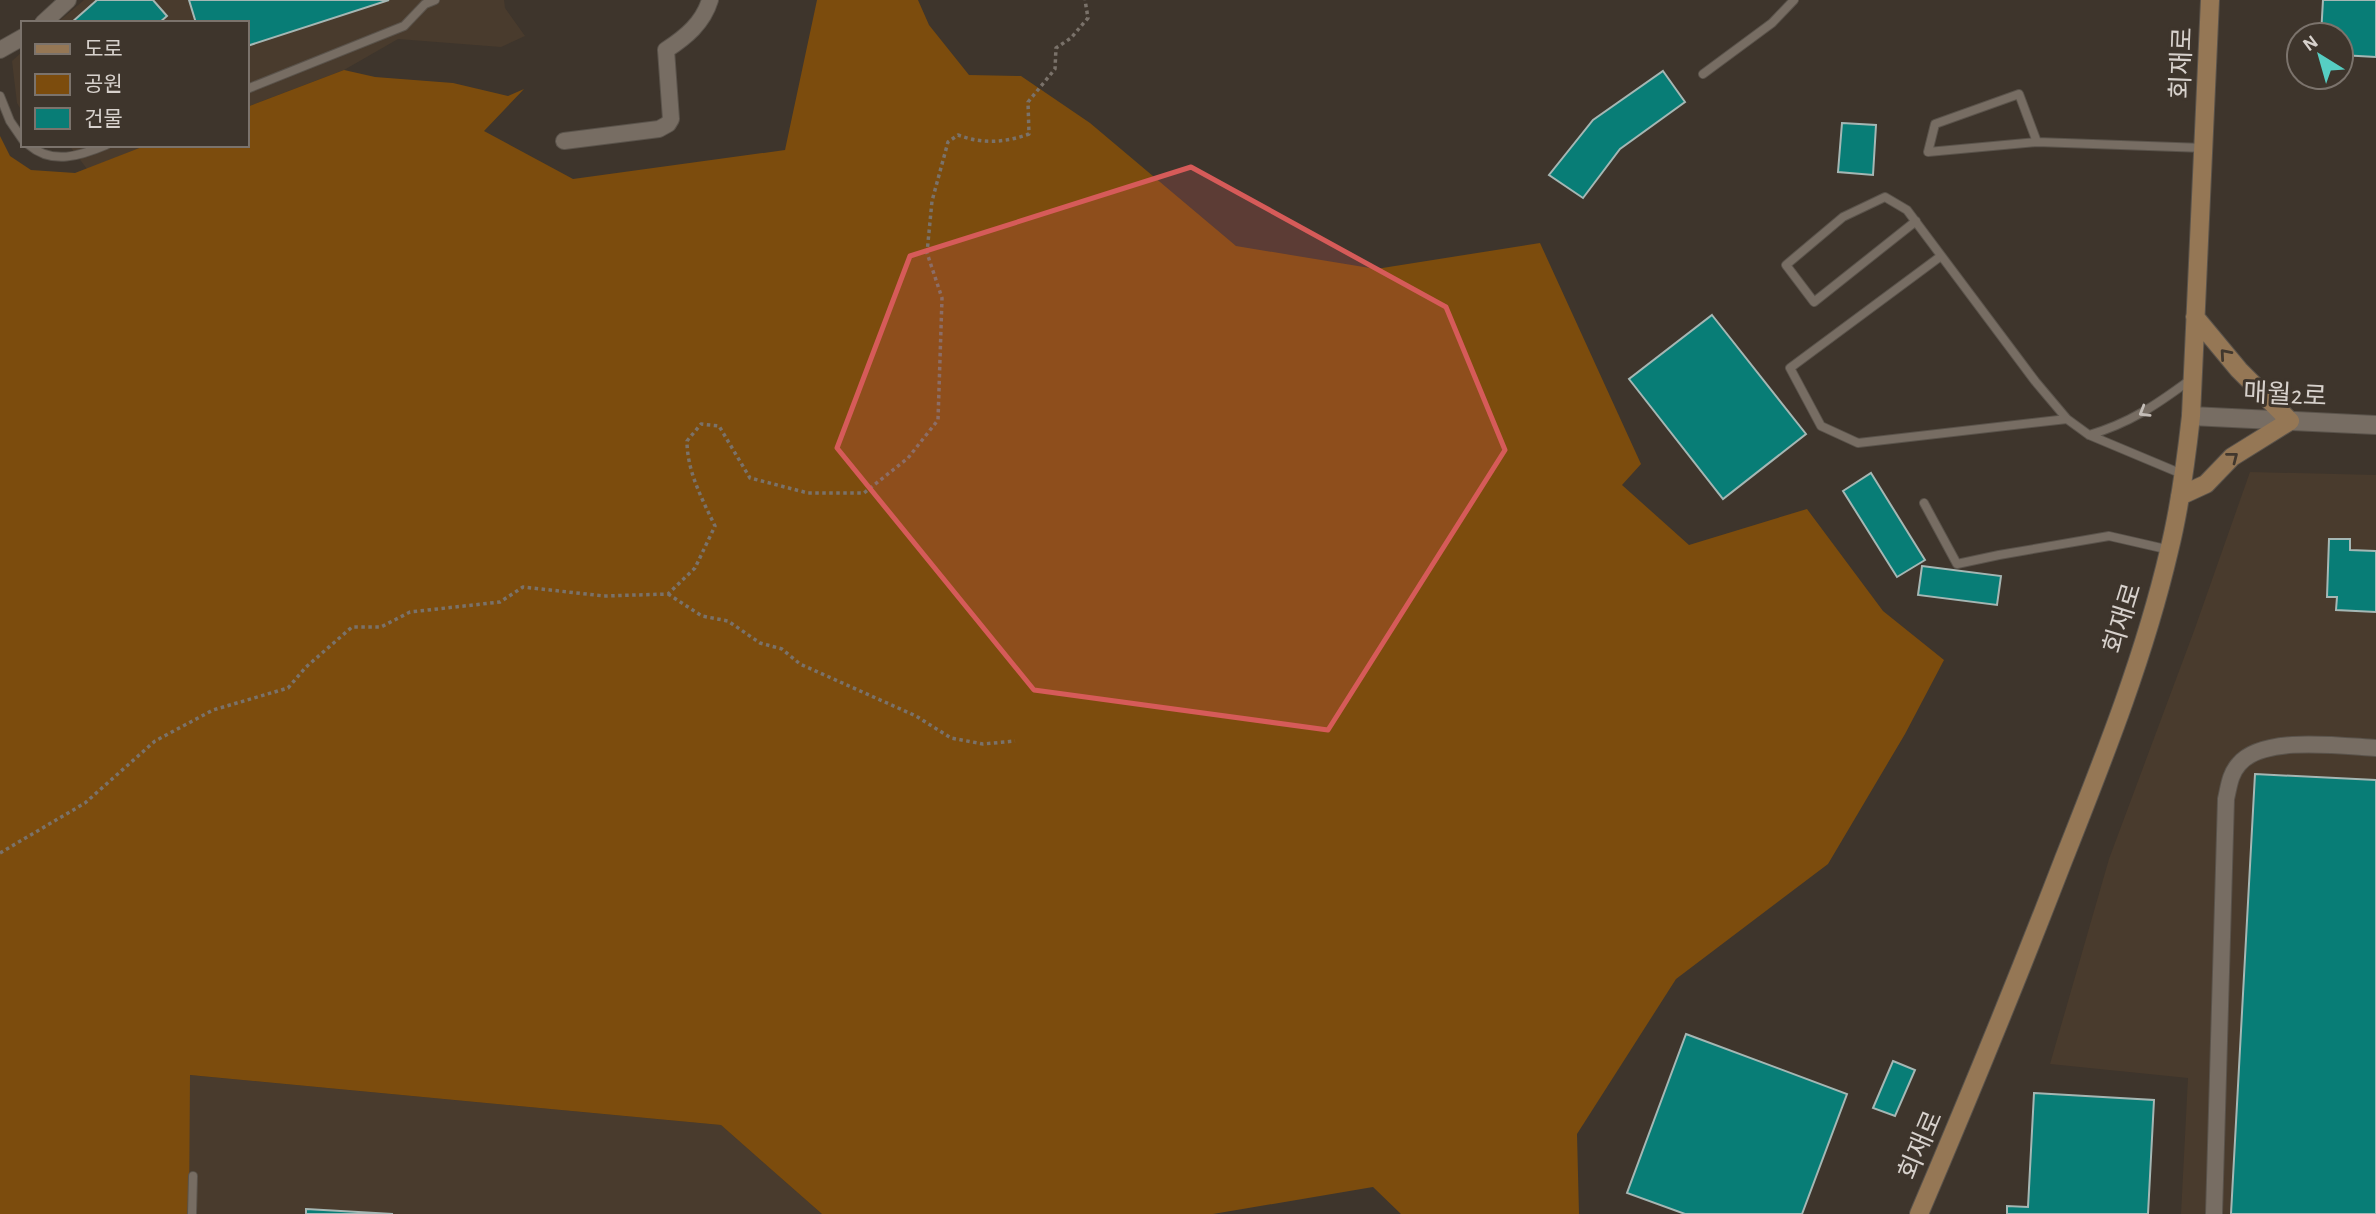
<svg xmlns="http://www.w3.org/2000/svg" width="2376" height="1214" viewBox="0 0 2376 1214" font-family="'Alegreya Sans','Noto Sans KR',sans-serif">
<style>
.built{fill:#493b2d}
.green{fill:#7c4c0d}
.building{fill:#087d76;stroke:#a5b7b4;stroke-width:2}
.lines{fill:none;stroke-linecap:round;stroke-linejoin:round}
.service-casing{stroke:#5a534b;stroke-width:10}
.minor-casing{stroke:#5a534b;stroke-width:18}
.tertiary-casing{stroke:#5a534b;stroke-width:20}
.secondary-casing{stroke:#5a534b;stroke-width:20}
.path{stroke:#7a726a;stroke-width:3.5;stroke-dasharray:3.5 3.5;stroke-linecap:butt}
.service{stroke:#776d63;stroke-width:8}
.minor{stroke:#776d63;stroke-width:16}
.tertiary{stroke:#776d63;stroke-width:18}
.secondary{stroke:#957755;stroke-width:18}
.oneway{stroke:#42382e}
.oneway2{stroke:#c4bdb7}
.marked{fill:#d65b59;fill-opacity:0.2;stroke:#d65b59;stroke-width:5;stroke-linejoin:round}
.labels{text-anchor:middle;stroke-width:6;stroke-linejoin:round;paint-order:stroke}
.street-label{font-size:26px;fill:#d7d1cc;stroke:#3e352c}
</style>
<rect width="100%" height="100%" fill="#3e352c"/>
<path class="built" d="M84 0H504L505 8 525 36 501 47 398 39 344 70 247 107V23H57Z
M23 51V113L17 103 12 61Z
M69 145H147L87 169Z
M2250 472 2376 475V1214H2181L2188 1078 2050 1064 2109 859 2194 631Z
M189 1075 721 1125 822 1214H187Z"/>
<path class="green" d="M817 0H918L929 25 969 75 1021 76 1090 123 1236 246 1376 269 1540 243 1641 464 1622 485 1689 545 1807 509 1883 611 1944 660 1905 734 1828 864 1676 979 1577 1134 1579 1214H1401L1373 1187 1213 1214H822L721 1125 190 1075 189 1214H0V136L10 156 31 170 75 173 147 145H247V107L344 70 375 77 453 83 508 96 524 89 484 131 573 179 785 150Z"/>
<path class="building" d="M97 0H153L167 16 159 23H71Z
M189 0H389L247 46V23H196Z
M2323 0H2376V57L2341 55V35H2321Z
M1663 71 1685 102 1620 149 1583 198 1549 175 1593 120Z
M1842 123 1876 125 1873 175 1838 172Z
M1712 315 1806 434 1723 499 1629 379Z
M1871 473 1925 560 1897 577 1843 491Z
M2329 539H2350V550L2376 551V612L2336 610 2337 597H2327Z
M1922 566 2001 576 1997 605 1918 595Z
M2255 774 2376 780V1214H2231Z
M1686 1034 1847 1094 1802 1214H1685L1627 1193Z
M1893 1061 1915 1070 1895 1116 1873 1108Z
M2034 1093 2154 1100 2148 1214H2007V1206L2028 1207Z
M306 1209 393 1214H306Z"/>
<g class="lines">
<defs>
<path id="service" d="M1703 74 1772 23 1794 0
M247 89 404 26 425 4 435 0
M0 96 10 121 23 140
M2037 142 1928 152 1935 124 2019 94 2037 142 2204 148
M29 145C52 165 80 156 106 145
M1916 221 1814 302 1786 265 1843 217 1885 197 1907 210 2035 381 2067 419 2089 435 2182 474
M1941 256 1790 368 1821 426 1858 443 2067 419
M2089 435C2130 423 2156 405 2190 380
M1924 503 1957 564 1999 555 2109 536 2170 550
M192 1214 193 1176"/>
<path id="minor" d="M43 23 68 0
M0 50 23 37
M564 141 659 129 668 124 671 119 666 50C686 37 703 23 710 0
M2214 1214 2226 799C2229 786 2230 774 2239 764 2263 735 2341 746 2376 748"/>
<path id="tertiary" d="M2191 416 2376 425"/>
<path id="secondary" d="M2180 496 2206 484 2232 457 2290 421 2239 370 2195 317
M1919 1214C1969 1097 2017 980 2063 861 2103 760 2144 658 2169 551 2180 507 2186 461 2191 416L2210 0"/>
</defs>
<use href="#service" class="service-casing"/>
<use href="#minor" class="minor-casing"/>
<use href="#tertiary" class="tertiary-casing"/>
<use href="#secondary" class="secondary-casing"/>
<path class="path" d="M668 594 702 616 728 621 760 643 782 649 800 664 916 716 951 738 983 744 1015 741
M0 853 85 803 155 741 213 710 288 688 306 667 352 627H381L410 612 500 602 523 587 604 596 668 594 695 568 715 526C702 499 687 471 687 441L701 424 719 426 750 478 808 493H864L908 458 938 420 942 298 927 253 932 201 948 142 958 135C982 144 1004 143 1029 134L1028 102 1055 69 1056 48 1071 38 1088 18 1085 0"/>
<use href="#service" class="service"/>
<use href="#minor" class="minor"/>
<use href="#tertiary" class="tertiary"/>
<use href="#secondary" class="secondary"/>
</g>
<defs><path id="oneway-chevron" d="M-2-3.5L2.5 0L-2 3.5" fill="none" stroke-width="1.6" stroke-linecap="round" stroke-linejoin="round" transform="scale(1.75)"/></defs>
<g class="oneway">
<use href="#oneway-chevron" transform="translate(2225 354) rotate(-131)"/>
<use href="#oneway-chevron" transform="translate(2233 457) rotate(-38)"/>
</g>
<use class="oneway2" href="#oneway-chevron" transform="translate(2144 412) rotate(149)"/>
<path class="marked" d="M1191 167 1446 307 1505 450 1328 730 1034 690 837 448 910 256Z"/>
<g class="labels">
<g class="street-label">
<text transform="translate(2181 63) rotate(-88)" y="9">회재로</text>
<text transform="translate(2285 394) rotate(3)" y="9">매월2로</text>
<text transform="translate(2122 618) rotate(-73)" y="9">회재로</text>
<text transform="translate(1920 1145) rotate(-67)" y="9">회재로</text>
</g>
</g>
<rect x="21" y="21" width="228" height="126" fill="#3e352c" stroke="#7b736c" stroke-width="2"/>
<rect x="35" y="44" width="35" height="10" fill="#957755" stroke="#7b736c" stroke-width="2"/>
<text x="84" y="56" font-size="21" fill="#d7d1cc">도로</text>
<rect x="35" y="74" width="35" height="21" fill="#7c4c0d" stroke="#7b736c" stroke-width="2"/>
<text x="84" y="91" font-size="21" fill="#d7d1cc">공원</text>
<rect x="35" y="108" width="35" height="21" fill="#087d76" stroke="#7b736c" stroke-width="2"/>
<text x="84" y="126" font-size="21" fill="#d7d1cc">건물</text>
<g transform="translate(2320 56) rotate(323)"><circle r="33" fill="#3e352c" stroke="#7b736c" stroke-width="2"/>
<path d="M0-5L12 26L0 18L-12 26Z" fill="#56cec3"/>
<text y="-10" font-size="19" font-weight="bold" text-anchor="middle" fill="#d7d1cc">N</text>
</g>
</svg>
